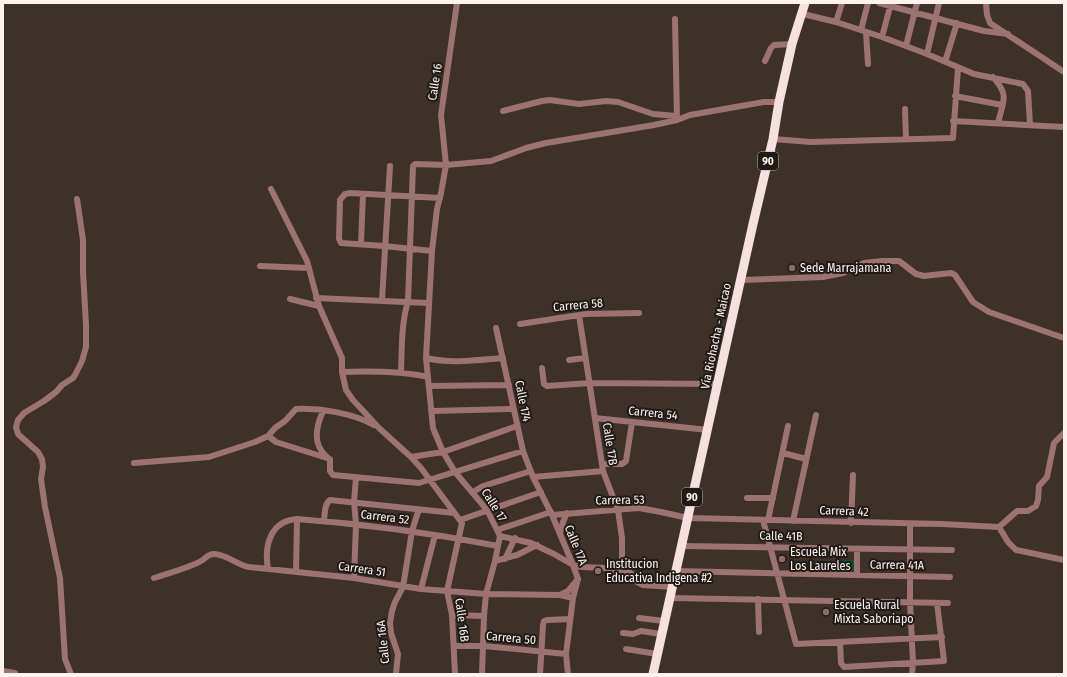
<svg xmlns="http://www.w3.org/2000/svg" width="1067" height="677" viewBox="0 0 1067 677" font-family="'Fira Sans Condensed',sans-serif">
<style>
.green{fill:#0b512e}
.lines{fill:none;stroke-linecap:round;stroke-linejoin:round}
.minor{stroke:#9b7371;stroke-width:6}
.highway{stroke:#f5e1e0;stroke-width:9}
.education-dot{fill:#8d6e63;stroke:#201a17;stroke-width:1.5}
.labels{text-anchor:middle;stroke-width:4;stroke-linejoin:round;paint-order:stroke}
.shield{fill:#201a17;stroke:#bab2ae;stroke-width:1}
.shield-label{font-size:11px;font-weight:bold;fill:#fcf3ef}
.street-label{font-size:12px;fill:#fcf3ef;stroke:#201a17}
.poi-label{font-size:12px;fill:#fcf3ef;stroke:#201a17;text-anchor:start}
</style>
<rect width="100%" height="100%" fill="#3e312a"/>
<path class="green" d="M838 560H855V570H838Z"/>
<g class="lines">
<path class="minor" d="M457 3 441 115 446 165 441 193 437 209 432 251 426 358 433 428 443 452 455 472 487 510 500 536 495 561 486 594 484 616 482 674
M879 3 984 31 1008 34
M986 3 987 15 990 23 1064 72
M803 14 836 22 882 37 927 54 974 74 1023 84 1028 91 1030 125
M675 19 677 119
M836 22 842 3
M861 30 868 3
M866 32 868 64
M882 37 891 3
M906 46 917 3
M927 54 939 3
M765 61 771 48 774 45 792 44
M945 62 957 23
M993 77C1010 96 1003 101 998 123
M955 96 1002 105
M905 109 906 139
M503 111 542 101 550 100 579 104 606 101 618 102 653 114 677 116
M953 121 1064 127
M773 139 811 142 953 138 958 68
M271 189 307 261 319 306 342 358V372L346 390 353 400 379 428 411 457 421 468 462 523 447 591 452 615 455 674
M361 244 363 194
M432 251 384 246 341 243 339 239 340 200 345 194 350 193 440 198
M260 266 309 268
M741 280 823 277 843 273 864 263 882 261H899L916 274 924 276 951 273 955 275 973 302 989 312 1064 338
M316 298 428 303
M290 299 319 306
M382 300 390 166
M579 315 603 471 618 510 622 538V574
M520 324 586 314 639 313
M496 328 523 451 533 477 552 515 573 565 578 579 573 598 566 654 568 674
M426 358C451 364 478 360 503 358
M569 360 585 358
M542 368 544 384 547 386 590 383 718 384
M342 372C372 371 400 371 428 377
M401 372C402 348 401 325 408 301L413 166 415 164 446 165 491 161 526 148 546 143 654 125 677 120 690 115 764 102H779
M429 386 509 385
M323 411C316 427 312 444 327 457
M432 411 513 409
M595 418 708 430
M268 436 276 442 330 459V471L333 475 419 483 523 451
M783 453 806 459
M411 457 443 452 517 426
M134 463 209 457 255 442 268 436 275 428 285 421 296 409C321 408 352 413 374 425
M602 464H622L626 461 632 422
M533 477 603 471
M473 492 483 486 531 471
M747 498H773
M552 515 639 508 661 512 688 518 942 524 999 527
M460 520 541 492
M763 520 796 644 942 637
M768 520 788 426
M324 521C325 514 324 504 330 500L454 513
M793 521 816 415
M851 523 853 475
M910 524V602L913 663 912 674
M999 527 1017 511H1028L1036 506 1038 500 1039 486 1047 477 1054 443 1064 433
M999 527 1008 542 1016 550 1064 560
M497 530 551 512
M560 533 563 522 567 513
M500 536 531 543 554 554 573 565 582 567 606 568 622 574 643 585 672 587
M681 546 952 550
M505 559 515 538
M495 561 517 555 537 545
M608 567C617 565 636 572 637 582
M268 569C264 546 270 521 297 519 364 524 431 533 498 546
M676 571 950 577
M296 572 297 519
M857 575V549
M154 578C168 573 189 568 201 561 206 558 208 554 214 554 226 554 237 565 249 567L354 578 421 589 486 594 560 595 573 598
M354 578 356 524 354 502 356 478
M421 589 435 535
M560 595 568 591 578 579
M670 598 948 603
M758 599 759 632
M452 615 484 616
M639 618 664 621
M623 633 633 634 641 631 661 634
M840 642 841 663 844 667 944 661 937 603
M454 646H484L566 654
M626 649 657 654
M3 671 15 673
M71 674 65 659 60 578 45 507 41 479 43 467 42 459 38 452 18 434 16 427 18 420 24 413 44 401 56 392 62 385 73 378 75 375 82 361 86 347V325L83 272V240L77 199
M396 674 398 654 391 633 390 623 392 611 395 602 403 587 412 531 419 509
M540 674 543 625 544 621 547 620 570 619"/>
<path class="highway" d="M653 674 753 224 773 139 779 102 792 44 805 3"/>
</g>
<g class="education-dot">
<circle cx="792" cy="268" r="4"/>
<circle cx="782" cy="559" r="4"/>
<circle cx="598" cy="571" r="4"/>
<circle cx="826" cy="612" r="4"/>
</g>
<g class="labels">
<g class="shield">
<rect x="758" y="152" width="20" height="18" rx="3"/>
<rect x="682" y="488" width="20" height="18" rx="3"/>
</g>
<g class="shield-label">
<text x="768" y="165">90</text>
<text x="692" y="501">90</text>
</g>
<g class="street-label">
<text transform="translate(435 82) rotate(-81)" y="4">Calle 16</text>
<text transform="translate(578 305) rotate(-5)" y="4">Carrera 58</text>
<text transform="translate(716 336) rotate(-78)" y="4">Vía Riohacha - Maicao</text>
<text transform="translate(523 401) rotate(79)" y="4">Calle 174</text>
<text transform="translate(653 413) rotate(6)" y="4">Carrera 54</text>
<text transform="translate(610 444) rotate(81)" y="4">Calle 17B</text>
<text transform="translate(620 500) rotate(-1)" y="4">Carrera 53</text>
<text transform="translate(494 505) rotate(58)" y="4">Calle 17</text>
<text transform="translate(844 511) rotate(2)" y="4">Carrera 42</text>
<text transform="translate(385 517) rotate(7)" y="4">Carrera 52</text>
<text transform="translate(781 536) rotate(1)" y="4">Calle 41B</text>
<text transform="translate(576 545) rotate(68)" y="4">Calle 17A</text>
<text transform="translate(897 565) rotate(1)" y="4">Carrera 41A</text>
<text transform="translate(362 569) rotate(8)" y="4">Carrera 51</text>
<text transform="translate(462 620) rotate(83)" y="4">Calle 16B</text>
<text transform="translate(511 638) rotate(5)" y="4">Carrera 50</text>
<text transform="translate(383 642) rotate(-96)" y="4">Calle 16A</text>
</g>
<g class="poi-label">
<text x="800" y="272">Sede Marrajamana</text>
<text x="790" y="556">Escuela Mix<tspan x="790" dy="14">Los Laureles</tspan></text>
<text x="606" y="568">Institucion<tspan x="606" dy="14">Educativa Indigena #2</tspan></text>
<text x="834" y="609">Escuela Rural<tspan x="834" dy="14">Mixta Saboriapo</tspan></text>
</g>
</g>
<rect width="1067" height="677" fill="none" stroke="#fcf3ef" stroke-width="8"/>
</svg>
